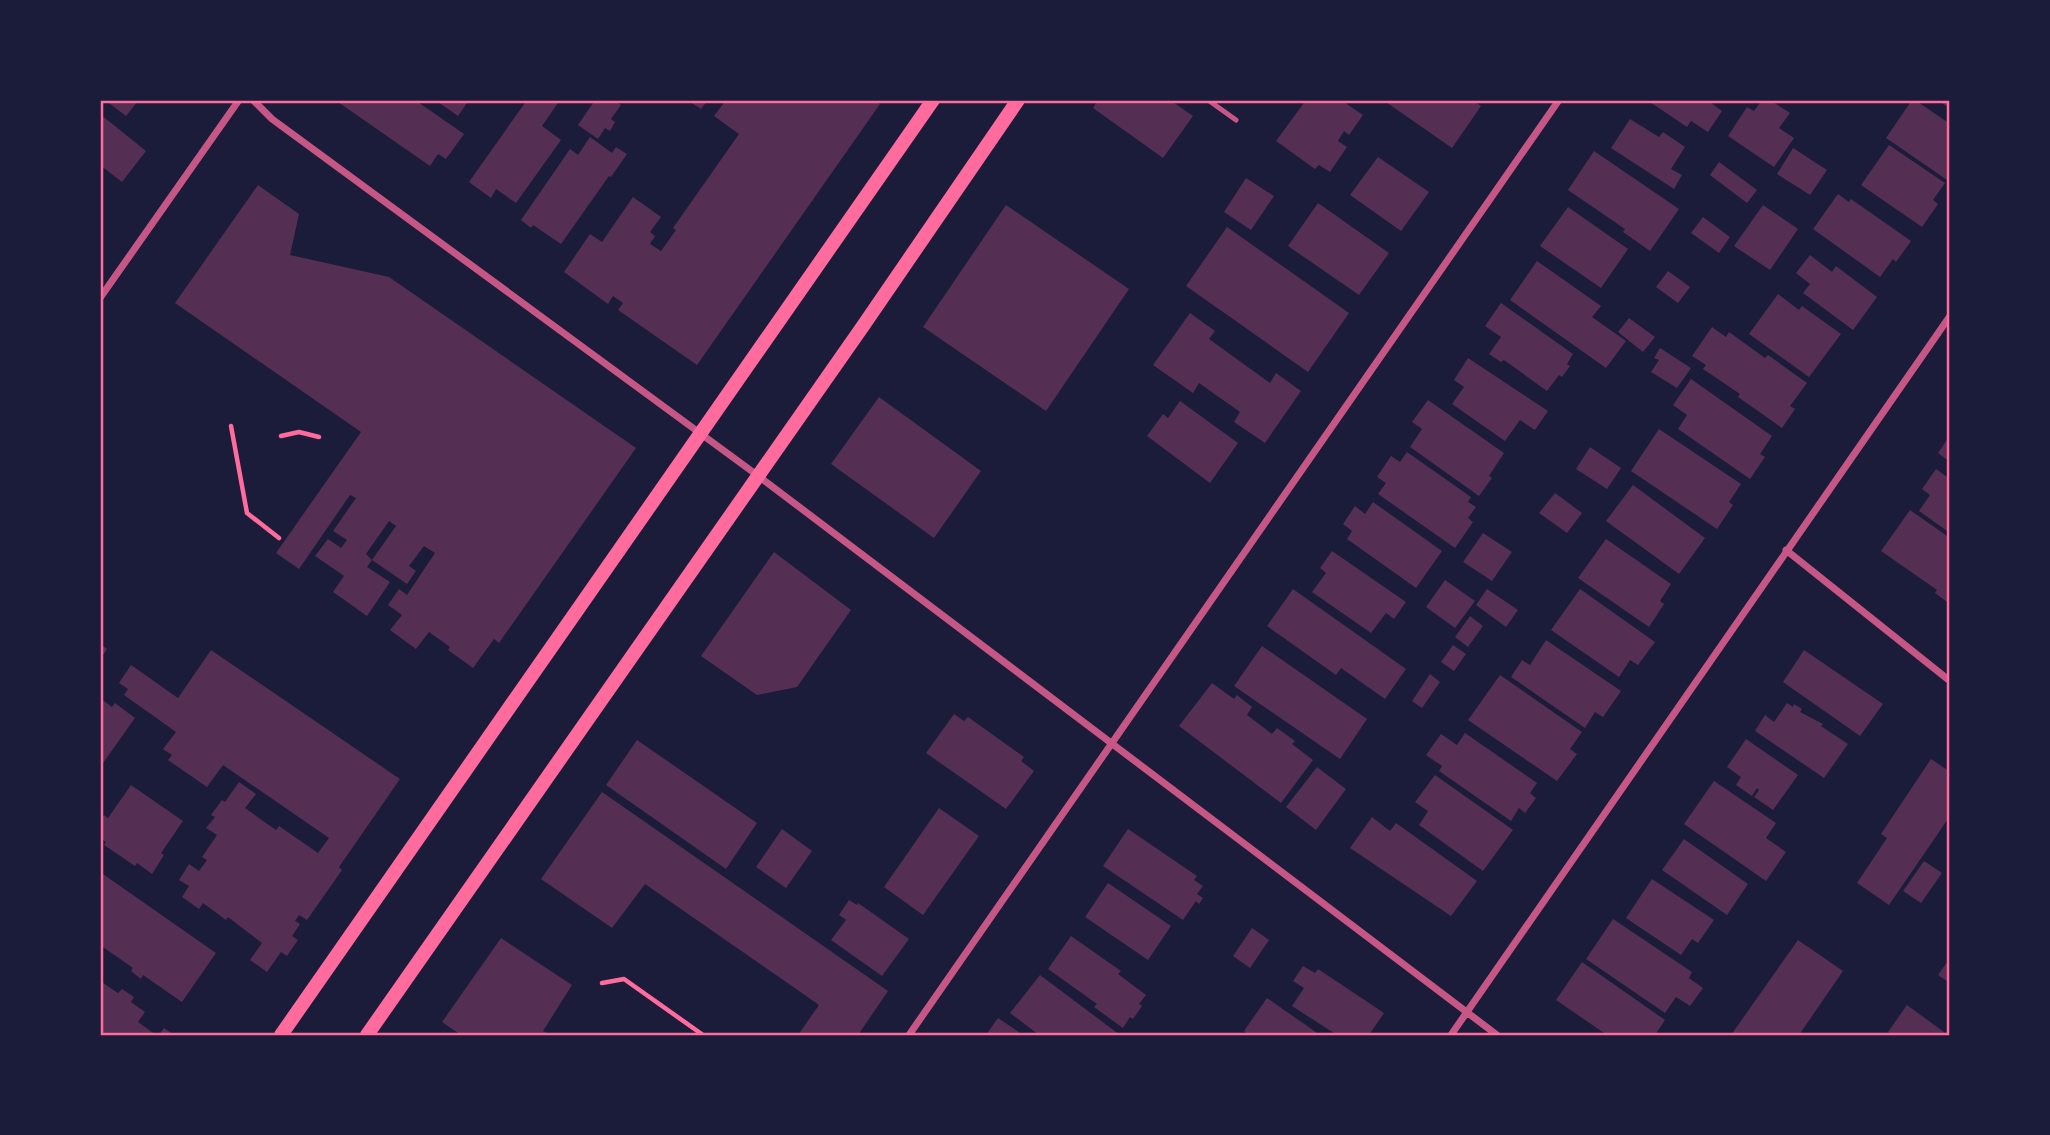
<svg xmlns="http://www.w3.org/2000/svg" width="2050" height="1135" viewBox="0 0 2050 1135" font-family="'Nunito Sans',sans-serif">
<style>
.building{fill:#542f53;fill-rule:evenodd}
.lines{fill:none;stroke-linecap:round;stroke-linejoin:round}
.path{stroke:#ff6b9d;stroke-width:4.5}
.service{stroke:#c65784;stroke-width:5}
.minor{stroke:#c65784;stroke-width:7}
.secondary{stroke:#ff6b9d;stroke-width:14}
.neatline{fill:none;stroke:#ff6b9d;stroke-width:2.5}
</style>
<rect width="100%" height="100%" fill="#1b1b3a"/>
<path class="building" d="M105 100H139L126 116Z
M335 100H415L464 134 446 159 438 154 430 166Z
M435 100H469L458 116Z
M527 100H560L542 126 561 140 516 203 496 189 491 198 469 182Z
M595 100H613L621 105 611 119 615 122 610 131 605 128 598 139 578 125Z
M687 100H708L701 109Z
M726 100H874L880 104 697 365 618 310 623 303 613 296 608 304 564 272 590 234 602 242 633 197 661 217 650 232 655 236 650 244 661 251 676 230 673 228 739 134 714 116Z
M1098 100H1170L1193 116 1163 158 1093 108Z
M1306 100H1341L1363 115 1349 135 1344 131 1338 141 1347 147 1330 172 1319 165 1315 169 1276 141Z
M1383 100H1472L1481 106 1452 148Z
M1647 100H1707L1722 111 1708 132 1691 121 1687 127Z
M1762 100H1770L1790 113 1779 128 1794 138 1774 167 1728 136 1747 107 1754 111Z
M1912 100H1915L1950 124V182L1886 138Z
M1938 100H1950V109Z
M100 114 146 151 122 182 100 165Z
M1630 119 1659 137 1663 132 1685 147 1671 169 1682 175 1674 189 1611 148Z
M590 137 612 153 616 147 627 154 611 177 609 176 561 244 533 225 531 228 521 220 570 149 578 155Z
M1889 145 1945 183 1933 200 1938 204 1922 227 1861 185Z
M1793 148 1827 170 1810 195 1777 174Z
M1594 151 1679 209 1650 251 1623 232 1625 229 1568 190Z
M1378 157 1429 192 1401 231 1350 195Z
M1719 162 1757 190 1747 203 1710 175Z
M1246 178 1274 196 1251 230 1224 212Z
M258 185 299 214 290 255 389 277 636 448 499 643 494 639 473 668 448 650 450 647 429 632 416 649 390 630 402 615 388 605 399 589 407 595 435 553 424 546 409 566 416 571 407 584 372 560 367 567 390 582 367 616 333 592 344 576 315 556 328 539 341 548 347 540 333 531 356 498 350 495 299 569 276 553 361 432 175 303ZM389 521 396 526 372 560 366 554Z
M1838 194 1849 202 1851 199 1911 241 1896 262 1893 259 1880 277 1813 229Z
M1318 203 1389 253 1359 295 1288 246Z
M1006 205 1129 289 1046 411 923 327Z
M1763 205 1798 229 1770 270 1734 246Z
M1568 207 1628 249 1601 288 1540 246Z
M1703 217 1730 237 1719 253 1691 233Z
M1227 227 1349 313 1308 372 1186 286Z
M1810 255 1832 272 1836 266 1877 297 1853 330 1803 293 1810 284 1796 273Z
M1537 261 1601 306 1592 317 1626 341 1606 368 1510 300Z
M1668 271 1690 287 1678 303 1656 287Z
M1778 294 1799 310 1802 306 1841 334 1809 377 1749 334Z
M1501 303 1573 354 1567 364 1570 366 1562 377 1559 375 1547 391 1504 360 1501 362 1489 354 1501 337 1485 326Z
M1190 313 1215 331 1209 339 1270 383 1276 373 1301 391 1265 443 1234 422 1240 412 1199 383 1193 393 1153 365Z
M1629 318 1655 337 1643 352 1618 332Z
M1712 327 1726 337 1729 332 1765 358 1768 355 1807 383 1790 406 1795 409 1782 428 1738 397 1740 394 1703 369 1706 365 1692 356Z
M1660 348 1691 368 1677 388 1651 372 1659 360 1654 358Z
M1468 358 1548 411 1535 430 1520 420 1505 441 1452 404 1464 387 1454 380Z
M1691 379 1772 436 1760 454 1765 457 1750 479 1678 429 1687 415 1673 405Z
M879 397 981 471 934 538 831 464Z
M1428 400 1504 453 1489 476 1492 478 1479 496 1410 447 1422 429 1412 422Z
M1180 401 1238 443 1210 483 1147 436 1163 414 1168 418Z
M1659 429 1741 484 1729 502 1733 505 1717 529 1631 471Z
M1950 435V462L1938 453Z
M1590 447 1621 468 1607 489 1576 469Z
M1407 452 1471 497 1468 502 1476 507 1468 518 1473 522 1455 548 1378 494 1386 483 1377 477 1391 456 1400 462Z
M1936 469 1950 479V533L1919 511 1930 495 1922 489Z
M1633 485 1705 538 1679 574 1606 521Z
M1555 493 1582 513 1567 533 1539 513Z
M1373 502 1442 551 1416 588 1347 539 1352 531 1343 524 1355 506 1365 514Z
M1910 510 1950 538V604L1935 593 1937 590 1881 551Z
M1483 533 1512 552 1492 581 1463 562Z
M1606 539 1671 584 1660 601 1664 604 1649 627 1578 578Z
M1332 551 1406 602 1394 619 1386 613 1371 633 1312 592 1326 573 1320 568Z
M774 552 851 610 797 687 757 695 701 656Z
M1445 580 1475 601 1455 628 1426 607Z
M1293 589 1406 669 1385 699 1341 668 1336 675 1267 626Z
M1487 589 1518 610 1506 627 1476 605Z
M1580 589 1655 642 1638 665 1630 660 1619 677 1551 630Z
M1470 616 1483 626 1468 647 1455 637Z
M1546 640 1621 691 1603 717 1595 712 1585 728 1511 677 1522 660 1530 665Z
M100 644 107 649 100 660Z
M1453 645 1466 654 1454 671 1441 662Z
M1262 646 1367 719 1340 759 1234 686Z
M211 650 400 779 339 867 342 870 307 920 299 915 295 921 300 924 292 936 298 940 287 956 281 952 267 972 250 960 262 943 228 917 226 920 203 903 199 909 182 897 189 886 179 880 189 864 199 871 207 860 202 857 217 835 206 828 215 817 211 815 222 800 225 802 239 782 256 794 245 808 276 830 279 826 318 853 329 838 223 765 207 787 168 760 172 755 163 749 176 732 124 695 128 689 119 683 131 665 178 698Z
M1804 650 1883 704 1860 736 1783 682Z
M1430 674 1440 682 1422 708 1412 701Z
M1500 675 1582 732 1570 749 1577 754 1557 781 1468 720Z
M1212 683 1234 699 1237 695 1252 707 1247 715 1272 734 1277 728 1295 741 1292 744 1313 760 1281 803 1179 726Z
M100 698 112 707 115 703 135 718 103 763 100 761Z
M1787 703 1793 707 1794 704 1802 709 1800 712 1823 724 1821 726 1848 744 1824 778 1755 731 1765 715 1774 722Z
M954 714 964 721 968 717 1024 757 1021 761 1034 771 1006 809 926 753Z
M1465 733 1537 783 1530 793 1536 798 1525 813 1519 808 1511 821 1439 771 1442 766 1426 755 1441 734 1457 745Z
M1746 739 1798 775 1773 810 1754 797 1759 790 1757 788 1752 796 1736 785 1741 777 1727 767Z
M637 740 757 823 726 869 606 785Z
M1931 759 1950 772V816L1889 905 1857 883 1887 838 1881 834Z
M1317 767 1346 789 1316 830 1286 807Z
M1435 775 1513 830 1483 871 1419 825 1428 811 1415 802Z
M1714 781 1776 823 1766 838 1786 852 1766 881 1684 824Z
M131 785 183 821 161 853 164 855 152 874 137 863 135 866 104 845 106 842 100 838V822L104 815 108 818Z
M602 792 888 991 858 1035H798L819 1005 645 884 612 928 541 879Z
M939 808 979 836 923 915 884 887Z
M1372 817 1390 831 1396 823 1477 881 1451 916 1350 848Z
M782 829 812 851 786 888 756 867Z
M1128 829 1197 876 1194 880 1203 886 1197 894 1203 898 1199 904 1196 901 1183 920 1103 866Z
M1684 839 1748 884 1727 915 1662 870Z
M1924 861 1942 873 1921 903 1903 891Z
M100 872 216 953 182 1002 143 975 141 979 131 971 133 968 100 945Z
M1652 879 1714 920 1698 943 1692 939 1681 955 1626 918Z
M1108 883 1171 926 1148 960 1085 917Z
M849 900 857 905 858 903 909 939 882 976 831 940 846 920 839 915Z
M1613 919 1692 972 1689 978 1703 988 1690 1006 1676 997 1665 1013 1586 959Z
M1252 928 1269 940 1250 968 1233 956Z
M1071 936 1121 971 1118 974 1146 995 1139 1004 1142 1006 1133 1019 1130 1017 1123 1028 1094 1007 1097 1004 1048 969Z
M501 938 572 985 543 1031 551 1035H461L442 1022Z
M1798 940 1843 971 1799 1035H1731Z
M1950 958V983L1938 975Z
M1582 962 1665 1020 1655 1035H1607L1556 1000Z
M1303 966 1315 973 1318 969 1384 1013 1369 1035H1337L1292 1006 1304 988 1293 981Z
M1040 975 1120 1035H1039L1010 1013Z
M100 981 118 993 122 989 134 997 131 1002 145 1012 138 1022 156 1035H100Z
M1267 998 1320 1035H1249L1244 1031Z
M1907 1005 1948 1035H1892L1888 1032Z
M998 1018 1023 1035H986Z
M164 1028 174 1035H159Z"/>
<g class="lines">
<path class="path" d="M231 426 247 513 279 538
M281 436 299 432 319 437
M602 983 624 979 703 1035"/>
<path class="service" d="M1208 100 1236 120"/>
<path class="minor" d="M253 100 272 119 757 475 1497 1035
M100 298 239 100
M1786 550 1950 681
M909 1035 1559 100
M1451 1035 1950 316"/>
<path class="secondary" d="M281 1035 933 100
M367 1035 863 326 1018 100"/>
</g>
<rect width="2050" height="1135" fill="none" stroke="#1b1b3a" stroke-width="203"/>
<rect x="102" y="102" width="1846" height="932" class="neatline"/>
</svg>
